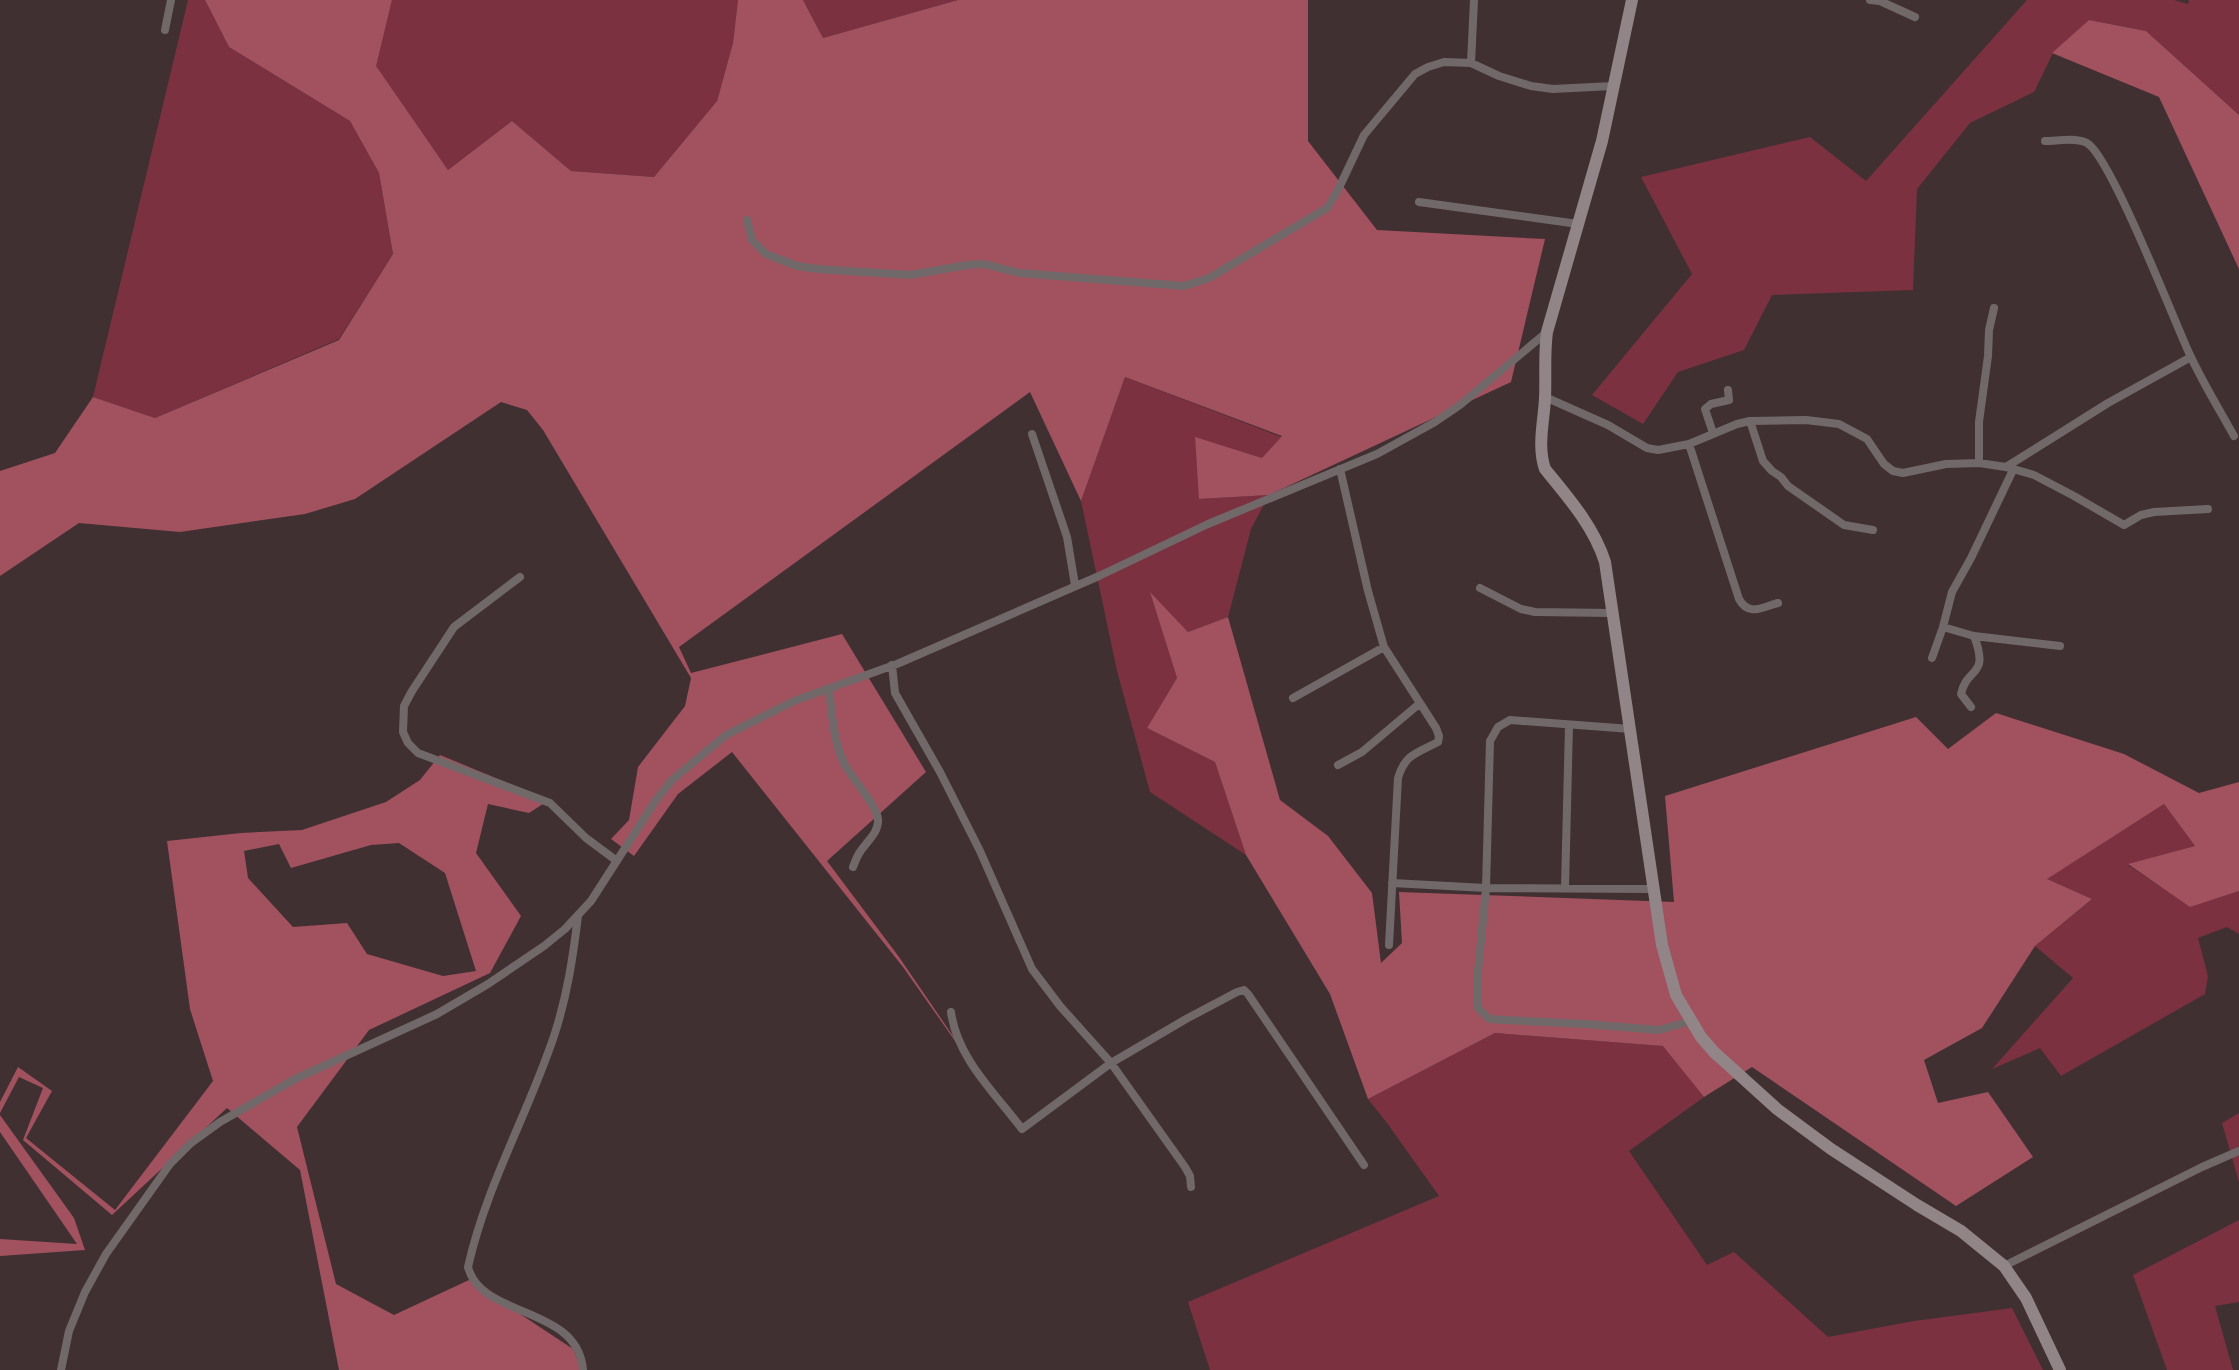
<svg xmlns="http://www.w3.org/2000/svg" width="2239" height="1370" viewBox="0 0 2239 1370" font-family="Georgia,serif">
<style>
.green{fill:#7b3140}
.forest{fill:#a2515f;fill-rule:evenodd}
.lines{fill:none;stroke-linecap:round;stroke-linejoin:round}
.street{stroke:#716969;stroke-width:8}
.secondary{stroke:#928587;stroke-width:12}
</style>
<rect width="100%" height="100%" fill="#403032"/>
<path class="green" d="M188 0H205L229 47 350 121 379 173 393 254 339 339 155 418 93 397Z
M392 0H738L733 43 717 101 654 177 571 171 512 121 448 170 375 66Z
M803 0H958L823 38Z
M2027 0H2174L2188 4 2189 0H2239V115L2146 31 2089 20 2053 53 2034 92 1970 123 1917 189 1913 290 1772 295 1744 350 1678 372 1643 424 1592 395 1692 274 1641 177 1810 137 1866 181Z
M1125 377 1282 437 1262 458 1195 438 1200 499 1269 495 1251 529 1228 617 1188 632 1151 594 1177 678 1147 728 1215 762 1246 855 1150 792 1117 671 1081 501Z
M2164 804 2195 846 2128 865 2190 906 2239 891V934L2227 927 2198 938 2208 976 2205 994 2061 1076 2040 1048 1992 1069 2073 978 2035 946 2092 899 2046 879Z
M1495 1033 1664 1046 1704 1097 1629 1151 1707 1265 1734 1252 1828 1337 1914 1321 2012 1308 2043 1370H1210L1188 1302 1439 1196 1387 1123 1368 1099Z
M2239 1113V1182L2222 1123Z
M2239 1220V1302L2215 1306 2233 1370H2167L2133 1275Z"/>
<path class="forest" d="M205 0H392L376 66 448 170 512 121 571 171 654 177 717 101 733 43 738 0H803L823 38 958 0H1308V141L1377 230 1545 239 1511 382 1269 495 1199 499 1195 437 1262 458 1282 436 1125 377 1081 501 1030 392 679 647 691 673 842 634 926 772 827 861 899 957 998 1102 903 967 732 752 678 794 634 856 611 839 629 820 638 767 685 706 691 678 543 430 527 410 501 402 355 499 305 514 180 532 79 523 0 576V471L55 453 93 397 155 418 339 340 393 254 379 173 350 121 229 47Z
M2089 20 2146 31 2239 115V269L2159 97 2052 53Z
M1150 592 1188 632 1228 617 1280 800 1328 836 1372 893 1381 963 1402 943 1399 892 1674 902 1665 796 1916 717 1948 749 1996 713 2124 754 2199 793 2239 782V891L2190 907 2128 864 2195 846 2164 804 2047 879 2092 899 2035 946 1982 1028 1924 1060 1938 1103 1988 1092 2033 1157 1956 1206 1752 1067 1704 1097 1663 1046 1495 1033 1368 1099 1330 994 1246 855 1215 762 1147 728 1177 678Z
M440 755 549 800 529 813 488 804 476 853 521 916 490 973 369 1030 297 1127 336 1284 394 1315 469 1280 573 1349 582 1370H339L300 1170 227 1108 112 1215 23 1140 43 1088 19 1077 0 1113V1102L18 1067 52 1091 26 1138 115 1210 213 1081 190 1009 167 841 241 833 302 830 386 802 420 780ZM399 843 445 873 476 971 443 976 367 954 347 923 293 927 248 878 244 851 279 844 291 868 371 845Z
M0 1115 74 1218 85 1250 0 1256V1239L77 1244 0 1132Z"/>
<g class="lines">
<path class="street" d="M1870 0 1880 1 1915 17
M165 30 171 0
M1471 63 1474 0
M2045 141C2057 141 2076 137 2087 143 2111 157 2174 321 2190 355 2203 383 2219 409 2234 436
M1419 202 1578 224
M747 220 752 240 766 254 797 266 818 269 910 275 967 265 984 264 1019 273 1184 286 1209 278 1327 208 1337 192 1364 135 1415 74 1428 67 1444 62 1471 63 1499 76 1531 86 1553 89 1613 86
M1545 397 1608 425 1647 448 1658 450 1689 444 1737 424 1750 421 1806 420 1839 424 1867 439 1884 464 1893 471 1903 473 1946 464 1979 463 2006 467 2034 475 2074 496 2124 525 2141 515 2154 512 2208 509
M1750 421 1763 461 1772 471 1781 477 1788 486 1844 525 1873 530
M1713 433 1705 409 1711 404 1729 400 1728 390
M1032 434 1067 537 1075 585
M1689 444 1739 599C1749 617 1762 607 1778 603
M1979 463V422L1988 356 1989 330 1994 308
M2006 467 2108 403 2191 357
M1340 469 1368 591 1384 647 1436 728 1439 736 1438 742C1417 753 1405 754 1398 778L1389 945
M520 577 454 627 412 691 404 706 403 732 408 743 418 753 550 803 586 838 617 861
M1480 588 1521 609 1535 612 1612 613
M1943 627 1974 636 2060 646
M1932 658 1943 627 1952 592 1971 558 2013 470
M892 665 895 693 940 772 980 851 1032 969 1060 1006 1111 1063 1185 1167 1190 1176 1191 1187
M829 689C832 714 833 740 844 763 851 778 877 805 878 819 879 833 866 842 860 852 857 856 855 862 853 867
M1293 698 1384 647
M1971 707 1961 694C1967 666 1990 678 1974 636
M1631 729 1510 720 1498 727 1490 741 1486 888 1477 982V1007L1489 1019 1505 1020 1585 1024 1659 1030 1691 1021
M1338 765 1362 752 1419 704
M1392 883 1486 888 1653 889
M1565 887 1569 726
M578 916C573 957 567 997 554 1036 528 1114 486 1186 468 1267 481 1319 578 1305 583 1370
M951 1012C957 1058 995 1093 1022 1129L1111 1063 1186 1019 1237 992 1244 990 1248 994 1364 1165
M2004 1266 2202 1167 2239 1151
M61 1370 69 1331 85 1292 106 1254 170 1164 191 1143 220 1122 295 1079 437 1014 488 984 544 946 565 929 591 901 656 800 672 780 726 735 794 701 897 664 1099 576 1208 524 1377 454 1435 422 1460 405 1547 332"/>
<path class="secondary" d="M1632 0 1602 141 1547 332C1544 354 1546 375 1545 398 1544 421 1537 446 1545 469 1568 497 1594 527 1605 562L1662 945 1676 995 1701 1037 1714 1052 1777 1109 1831 1149 1917 1205 1961 1231 2004 1266 2026 1298 2060 1370"/>
</g>
</svg>
